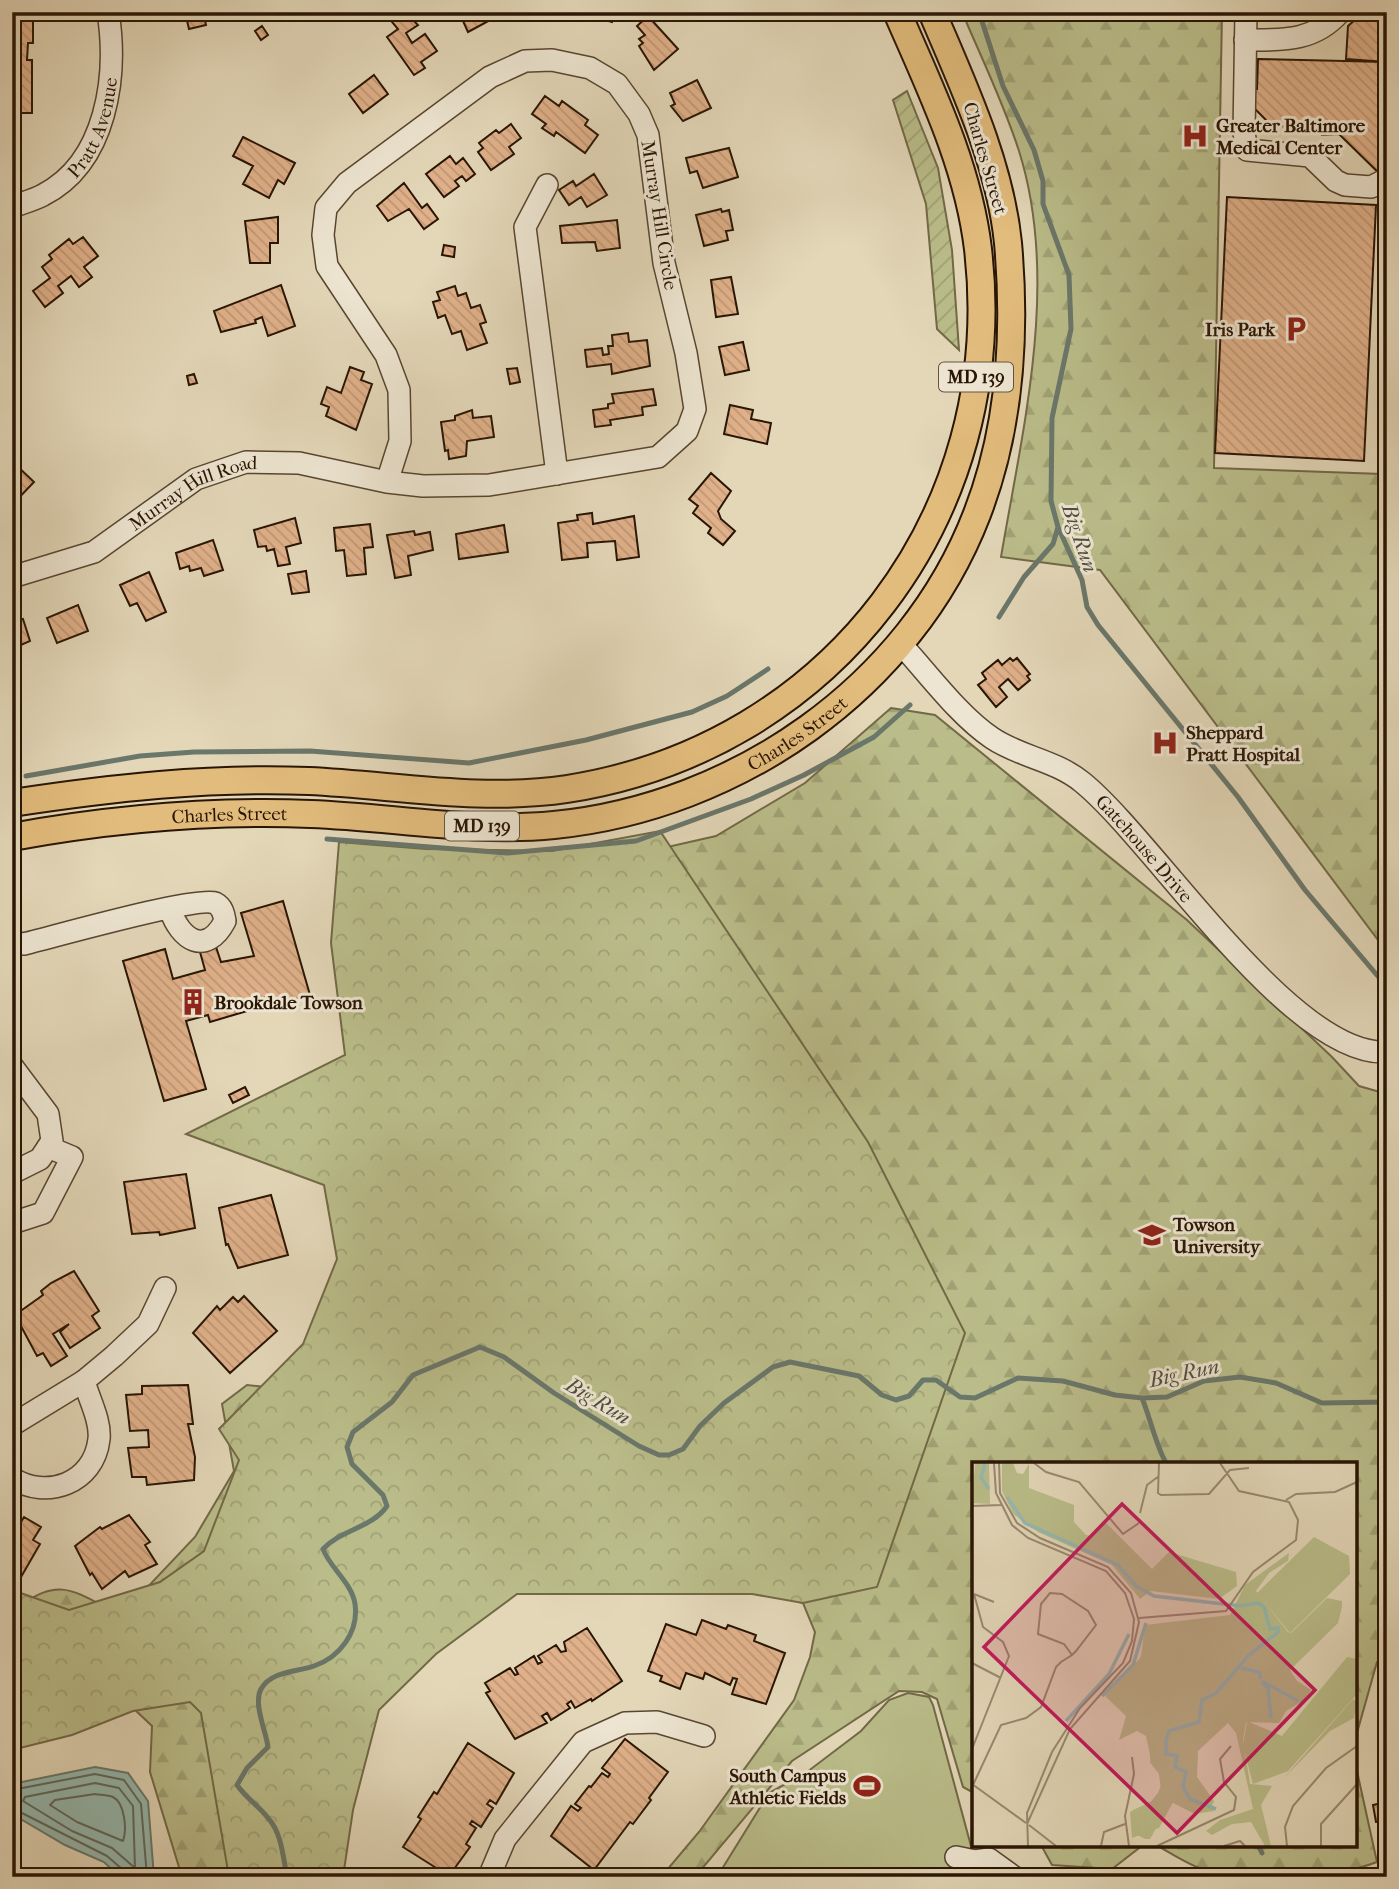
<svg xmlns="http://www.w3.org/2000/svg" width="1399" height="1889" viewBox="0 0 1399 1889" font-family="'IM FELL French Canon',serif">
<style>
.forest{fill:url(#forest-firs);stroke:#726947;stroke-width:2}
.park{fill:url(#park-crowns);stroke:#726947;stroke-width:2}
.garden{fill:url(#garden-furrows);stroke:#726947;stroke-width:2}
.pitch{fill:#babd8a;stroke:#726947;stroke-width:2}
.water{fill:#95b9b0;stroke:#6a776b;stroke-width:2}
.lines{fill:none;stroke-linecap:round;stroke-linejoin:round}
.shore{stroke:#5f675a;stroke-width:2}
.stream{stroke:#6a776b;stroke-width:5}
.building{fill:url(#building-back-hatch);stroke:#291504;stroke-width:2}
.minor-casing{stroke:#584631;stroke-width:24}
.major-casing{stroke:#291504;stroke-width:30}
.minor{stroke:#ede5d1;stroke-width:21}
.major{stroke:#e2bc7c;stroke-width:26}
.labels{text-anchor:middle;stroke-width:6;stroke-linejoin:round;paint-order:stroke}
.shield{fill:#ede5d1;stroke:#645342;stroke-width:2}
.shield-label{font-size:18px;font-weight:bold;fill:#291504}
.street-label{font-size:19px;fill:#291504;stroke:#ede5d1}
.poi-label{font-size:19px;font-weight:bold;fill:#291504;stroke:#ede5d1;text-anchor:start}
.water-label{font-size:21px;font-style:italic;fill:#4f4e40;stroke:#ede5d1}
.inset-river{fill:none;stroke:#95b9b0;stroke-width:3.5}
.inset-road{fill:none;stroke:#998970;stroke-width:2}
.view{fill:#c2185b;fill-opacity:0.15;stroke:#c2185b;stroke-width:3.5}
.inset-edge{fill:none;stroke:#291504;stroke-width:3.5}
</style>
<defs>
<pattern id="forest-firs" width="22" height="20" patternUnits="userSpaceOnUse" patternTransform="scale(1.75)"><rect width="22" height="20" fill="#babd8a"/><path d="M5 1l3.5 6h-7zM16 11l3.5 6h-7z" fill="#a0a275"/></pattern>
<pattern id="park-crowns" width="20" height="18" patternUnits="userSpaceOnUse" patternTransform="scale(1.75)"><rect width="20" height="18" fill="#babd8a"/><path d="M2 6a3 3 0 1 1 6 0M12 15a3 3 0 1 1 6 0" fill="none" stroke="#a0a275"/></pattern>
<pattern id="garden-furrows" width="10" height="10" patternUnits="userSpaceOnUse" patternTransform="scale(1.75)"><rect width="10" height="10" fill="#babd8a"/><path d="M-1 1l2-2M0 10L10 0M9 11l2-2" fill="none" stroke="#a0a275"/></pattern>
<pattern id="building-back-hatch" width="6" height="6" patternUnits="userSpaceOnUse" patternTransform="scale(1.75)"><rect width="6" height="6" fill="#e0b18a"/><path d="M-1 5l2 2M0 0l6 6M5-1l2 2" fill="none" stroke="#c09775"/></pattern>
</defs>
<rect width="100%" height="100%" fill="#e3d7b8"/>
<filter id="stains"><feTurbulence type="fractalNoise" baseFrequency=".00286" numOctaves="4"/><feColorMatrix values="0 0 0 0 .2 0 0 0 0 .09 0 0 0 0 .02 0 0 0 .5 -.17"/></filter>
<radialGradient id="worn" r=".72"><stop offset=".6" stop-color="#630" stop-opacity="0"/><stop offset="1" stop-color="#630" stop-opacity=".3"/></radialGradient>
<path class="forest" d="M962 12H1222L1214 468 1382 474 1387 483V952L1100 570 1001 557C1023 427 1060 281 1019 151 1004 104 981 57 962 12Z
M891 708 935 715 1187 920 1332 1057 1359 1086 1387 1094V1662H1377L1355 1740V1464H974V1793L963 1787 937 1699 922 1692 899 1691 792 1761 695 1877H661L699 1832 794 1700 810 1657 815 1632 803 1603 764 1593 520 1589 439 1646 378 1706 334 1877H182L150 1772 152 1726 23 1604C54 1581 71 1588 103 1606L143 1592 195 1537 234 1471 222 1404 247 1385 267 1387 437 1230 601 862 716 836 805 783Z
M1355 1762 1377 1862C1328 1880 1255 1885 1205 1870 1188 1865 1171 1853 1156 1845H1355Z
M1041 1845H1143L1112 1869 1052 1865Z"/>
<path class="park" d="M660 831 868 1142 965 1333 877 1587 803 1603 752 1594H517L436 1654 379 1710 353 1810 343 1877H229L201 1713 190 1702 133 1711 72 1735 12 1750V1590L69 1610 160 1582 204 1551 239 1460 219 1429 303 1344 337 1259 324 1185 186 1134 345 1055 331 943 339 842 426 849 552 851Z"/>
<path class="garden" d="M907 91 938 168 952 250 959 350 937 329 926 204 893 100Z"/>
<path class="pitch" d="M908 1693 929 1697 933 1705 975 1861V1877H717L769 1793 807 1772 861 1731 889 1700Z"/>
<path class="water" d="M95 1767 128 1773 148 1801 154 1877H120L104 1862 65 1845 12 1814V1784Z"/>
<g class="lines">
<path class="shore" d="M95 1783 119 1788 133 1806 135 1868 112 1848 72 1831 23 1801 25 1797Z
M12 1790 95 1774 124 1780 141 1804 147 1877
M95 1794C100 1795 108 1795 113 1797 125 1803 127 1830 123 1841L77 1822 50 1805 55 1800Z
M12 1808 107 1856 122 1869 124 1877"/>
<path class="stream" d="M979 12 1003 86 1034 150 1043 181V204L1069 275 1071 329 1052 418 1051 501 1058 527 1082 580 1087 607 1098 625 1238 797 1305 890 1387 987
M999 617 1024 577 1053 544 1058 527
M26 776 140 756 194 752 310 751 469 763 586 740 692 712 727 696 768 669
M327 839 507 853 636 841 751 799 804 775 874 737 910 705
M1142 1398C1149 1414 1158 1453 1167 1464
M1258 1845 1262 1853
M287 1877C283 1858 282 1833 268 1818 259 1806 246 1798 237 1785L247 1768 268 1747C266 1731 253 1704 261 1689 271 1671 297 1672 314 1666 340 1657 359 1632 355 1604 352 1583 330 1568 323 1549 342 1529 372 1528 387 1506L383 1495 352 1464 347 1447 353 1432 392 1402 413 1375 480 1347 504 1357 554 1393 639 1446 659 1455H669L683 1449 700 1426 724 1403 773 1367 790 1362 859 1376 882 1395 896 1400 909 1396 923 1380H936L960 1397 975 1398 1018 1378 1063 1381 1115 1395 1142 1398 1167 1397 1204 1381 1240 1377 1276 1383 1322 1403 1387 1402"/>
</g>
<path class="building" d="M185 12H203L206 25 189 29Z
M405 12 418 25 406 33 412 43 425 34 437 51 421 62 425 68 414 75 387 37 398 29 392 22Z
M459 12H492L494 18 468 32Z
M578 12H615L612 22Z
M1363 13 1387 15V62L1346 59 1348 26Z
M648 16 678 49 654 70 639 46 643 43 639 39 645 35 637 26Z
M16 20H33V43H28L27 60H32V113H16V102H12V71H17L16 60H20V44L12 42V35H17V30H12Z
M262 26 268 35 261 40 255 31Z
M1258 59 1387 62V181L1339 134 1322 135 1314 127 1272 126 1250 104 1252 89H1257Z
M374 75 388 94 363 113 349 94Z
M697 80 711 108 683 121 671 106 675 104 670 93Z
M545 96 559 106 562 101 588 120 585 125 598 135 585 153 556 132 554 136 542 128 546 124 532 114Z
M511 124 521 138 509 147 514 154 491 170 478 152 483 148 479 143 496 130 499 133Z
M243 137 295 163 284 184 278 180 269 198 243 184 253 166 233 156Z
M729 148 738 177 703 188 697 171 690 173 686 158Z
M450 156 456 164 463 158 475 174 466 181 462 176 455 181 459 186 444 197 426 174Z
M594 174 607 195 587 207 581 197 569 205 559 190 573 181 576 186Z
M404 183 422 208 427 204 438 219 424 229 409 209 388 221 377 206Z
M1227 197 1376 205 1364 461 1215 453Z
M721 209 722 212 729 210 733 230 726 231 728 240 704 246 696 215Z
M278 217V243H270V263H250L245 221Z
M617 220 620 248 597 251 595 242 562 243 560 226Z
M83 237 98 256 84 267 92 277 79 287 71 276 58 286 63 293 45 307 33 291 50 278 42 267 52 259 49 255 69 239 73 244Z
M444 245 455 247 454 257 442 255Z
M731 277 738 314 716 317 711 280Z
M281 285 295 326 268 336 262 317 255 320 256 323 221 332 214 311Z
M455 286 458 296 466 293 471 308 480 305 486 322 480 324 487 343 467 350 461 331 452 334 445 315 438 318 433 302 440 300 437 292Z
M628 333 629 342 647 340 650 366 612 374 611 364 587 367 585 350 602 348 603 355 609 354 608 346H613L612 335Z
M743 342 749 370 725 375 719 347Z
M350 367 364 372 361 380 372 384 356 430 326 416 329 407 321 404 327 387 341 393Z
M517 368 520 382 510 384 507 369Z
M194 374 197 383 189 385 187 376Z
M653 389 656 405 642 407 643 415 610 420 611 425 595 427 593 410 608 408V404L614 403 612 394Z
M730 405 753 410 751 419 771 423 767 444 724 434Z
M472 410 473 418 491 416 494 437 467 441 466 456 449 459 448 450 445 451 441 422 455 420V416Z
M15 464 34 482 12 505V467Z
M711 473 731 491 718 511 721 519 735 531 723 545 708 533 711 528 693 513 698 506 689 499Z
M592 513 593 524 634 516 639 557 617 560 615 541 587 543 588 557 562 560 558 523 578 520 577 515Z
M295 518 301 543 286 547 290 564 278 566 274 549 267 551 266 546 258 547 254 530Z
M370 524 373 547 364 548 366 574 347 576 344 550 336 551 334 528Z
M504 525 508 552 459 559 456 534Z
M414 531 415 535 430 532 433 550 408 556 411 575 395 578 387 535Z
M213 540 223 570 204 576 201 568 190 571 189 566 180 569 176 553Z
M306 571 309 592 292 594 288 574Z
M149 572 166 612 146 621 137 603 130 606 120 585Z
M78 605 88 631 57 643 47 618Z
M23 619 30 641 12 649V622Z
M1010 658 1013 661 1017 658 1030 674 1027 676 1030 680 1018 690 1008 679 999 687 1007 697 996 707 978 685 986 679 982 673 998 660 1002 665Z
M283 901 310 995 268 1007 266 997 245 1004 247 1011 210 1022 208 1015 186 1021 206 1089 164 1101 123 961 165 949 173 979 205 970 200 952 216 947 221 962 254 956 241 913Z
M245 1087 249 1095 233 1103 229 1095Z
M186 1174 195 1228 160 1235 159 1232 132 1234 124 1182Z
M271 1195 288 1255 238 1268 228 1244 226 1245 219 1208Z
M74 1271 99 1311 92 1316 100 1328 70 1348 60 1332 69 1324 53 1334 67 1356 51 1366 43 1353 37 1356 15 1315 43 1295 41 1291 51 1283Z
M244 1296 277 1331 230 1373 193 1333 217 1306 220 1310 233 1297 238 1302Z
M188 1385 193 1424H188L195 1457 194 1480 147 1485 146 1477H132L128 1448 149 1447 148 1430 130 1431 126 1395 142 1394V1386Z
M129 1515 150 1542 145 1545 157 1564 129 1577 125 1571 102 1589 92 1573 90 1575 75 1546 100 1527 102 1529Z
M24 1517 41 1527 33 1540 40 1544 17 1584 12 1582V1537Z
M702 1620 726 1629 728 1625 756 1635 754 1641 785 1653 766 1704 732 1694 737 1679 733 1678 730 1685 705 1673 703 1679 686 1673 680 1689 660 1681 662 1676 648 1671 666 1624 696 1635Z
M587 1628 622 1681 592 1701 591 1699 575 1708 571 1701 567 1704 570 1708 551 1720 547 1713 542 1716 547 1723 515 1739 486 1693 490 1691 485 1683 510 1668 515 1675 518 1674 515 1668 534 1656 538 1664 542 1662 538 1656 556 1645 561 1652 566 1651 564 1642Z
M625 1739 668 1772 649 1798 651 1800 633 1824 630 1822 594 1870 551 1836 571 1806 578 1811 581 1808 575 1804 589 1786 591 1787 602 1773 608 1777 610 1774 602 1768Z
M468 1743 514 1773 496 1804 490 1800 487 1804 493 1808 481 1827 472 1821 470 1824 476 1828 466 1844 470 1847 449 1876 403 1847 421 1819 418 1817 434 1792 437 1794Z
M1386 1802 1387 1821 1376 1822 1373 1805Z"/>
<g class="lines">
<defs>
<g id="minor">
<path d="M1246 12 1244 133 1247 150 1310 156 1336 181 1345 185 1371 187 1385 180"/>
<path d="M1245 40C1282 40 1314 42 1340 12"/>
<path d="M547 185 525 227 557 474"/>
<path id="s1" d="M12 207C22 203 34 200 43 195 107 162 118 76 108 12"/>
<path id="s2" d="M12 577 94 552 196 479 246 462 299 463 387 482 423 486 489 485 658 457 687 431 695 409 686 353 664 263 648 135 639 114 617 84 590 68 552 60 525 61 490 77 347 183 326 208 323 235 327 266 386 355 399 390 400 441 387 482"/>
<path id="s3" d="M899 642C927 672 958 715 992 738 1020 757 1055 760 1082 782 1153 839 1292 1058 1387 1052"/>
<path d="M12 943 24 944C53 937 197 896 215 903 223 907 224 915 225 921 206 957 180 940 170 909"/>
<path d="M12 1066 48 1114 52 1141 40 1159 12 1173"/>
<path d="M12 1223 43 1213 72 1157 48 1147"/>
<path d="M12 1425 84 1381 114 1356 148 1324 165 1288"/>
<path d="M12 1478C46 1500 94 1484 99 1439 101 1421 89 1399 84 1381"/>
<path d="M956 1857 975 1861 989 1859 1014 1877"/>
<path d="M489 1877 505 1839 583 1742 625 1723 657 1722 704 1736"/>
</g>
<g id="major">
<path d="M12 803C111 788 208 777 309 781 394 785 481 802 567 789 831 748 1009 514 978 249 968 165 930 88 897 12"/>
<path id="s4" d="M12 837C111 819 211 810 311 814 392 817 473 833 554 825 736 807 910 688 977 514 1010 429 1016 333 1008 243 1000 163 963 85 932 12"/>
</g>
</defs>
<use href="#minor" class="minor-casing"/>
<use href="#major" class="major-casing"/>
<use href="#minor" class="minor"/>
<use href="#major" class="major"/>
</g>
<defs>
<symbol id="hospital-bare" viewBox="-9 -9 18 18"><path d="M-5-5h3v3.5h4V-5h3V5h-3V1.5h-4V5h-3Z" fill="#8f2418" stroke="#ede5d1" stroke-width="2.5" paint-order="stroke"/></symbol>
<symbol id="parking-bare" viewBox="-9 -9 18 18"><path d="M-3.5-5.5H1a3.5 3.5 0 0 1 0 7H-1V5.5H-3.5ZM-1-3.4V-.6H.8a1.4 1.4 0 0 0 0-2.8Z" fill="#8f2418" stroke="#ede5d1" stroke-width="2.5" paint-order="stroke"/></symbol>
<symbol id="building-bare" viewBox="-9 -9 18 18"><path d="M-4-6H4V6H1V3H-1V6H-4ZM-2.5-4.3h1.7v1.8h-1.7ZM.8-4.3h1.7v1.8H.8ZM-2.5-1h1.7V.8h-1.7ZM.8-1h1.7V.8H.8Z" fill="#8f2418" stroke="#ede5d1" stroke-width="2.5" paint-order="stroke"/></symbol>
<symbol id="university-bare" viewBox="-9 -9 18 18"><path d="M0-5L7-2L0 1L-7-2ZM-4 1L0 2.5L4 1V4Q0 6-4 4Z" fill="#8f2418" stroke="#ede5d1" stroke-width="2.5" paint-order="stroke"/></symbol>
<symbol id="stadium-bare" viewBox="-9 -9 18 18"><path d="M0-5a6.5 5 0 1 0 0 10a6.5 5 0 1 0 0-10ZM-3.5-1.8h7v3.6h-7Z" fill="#8f2418" stroke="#ede5d1" stroke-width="2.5" paint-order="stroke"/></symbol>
</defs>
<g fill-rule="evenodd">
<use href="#hospital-bare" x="1176" y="117" width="38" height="38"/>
<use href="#parking-bare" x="1277" y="310" width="38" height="38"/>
<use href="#hospital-bare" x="1146" y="724" width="38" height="38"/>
<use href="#building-bare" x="174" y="983" width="38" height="38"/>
<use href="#university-bare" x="1133" y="1216" width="38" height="38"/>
<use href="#stadium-bare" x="848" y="1767" width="38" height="38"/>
</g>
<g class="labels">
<g class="shield">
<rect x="939" y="362.5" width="74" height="29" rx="5"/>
<rect x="445" y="811.5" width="74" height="29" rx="5"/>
</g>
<g class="shield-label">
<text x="976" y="383">MD 139</text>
<text x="482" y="832">MD 139</text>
</g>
<g class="street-label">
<text dy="7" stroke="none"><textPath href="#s1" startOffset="121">Pratt Avenue</textPath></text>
<text transform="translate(986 158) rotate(74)" y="7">Charles Street</text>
<text transform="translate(660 215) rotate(81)" y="7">Murray Hill Circle</text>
<text dy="7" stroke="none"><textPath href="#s2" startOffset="203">Murray Hill Road</textPath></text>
<text dy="7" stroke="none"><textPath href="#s4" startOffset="807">Charles Street</textPath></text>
<text dy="7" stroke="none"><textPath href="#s4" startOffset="219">Charles Street</textPath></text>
<text dy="7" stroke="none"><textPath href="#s3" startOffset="326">Gatehouse Drive</textPath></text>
</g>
<g class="poi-label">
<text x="1216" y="132">Greater Baltimore<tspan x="1216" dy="22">Medical Center</tspan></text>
<text x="1275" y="336" text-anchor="end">Iris Park</text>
<text x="1186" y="739">Sheppard<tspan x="1186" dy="22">Pratt Hospital</tspan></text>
<text x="214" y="1009">Brookdale Towson</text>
<text x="1173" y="1231">Towson<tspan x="1173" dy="22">University</tspan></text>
<text x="846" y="1782" text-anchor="end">South Campus<tspan x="846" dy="22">Athletic Fields</tspan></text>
</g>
<g class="water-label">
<text transform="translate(1080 538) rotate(71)" y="7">Big Run</text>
<text transform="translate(1184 1373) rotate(-12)" y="7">Big Run</text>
<text transform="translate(598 1401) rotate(31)" y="7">Big Run</text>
</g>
</g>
<g transform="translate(972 1462)">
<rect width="385" height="385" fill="#e3d7b8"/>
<path d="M3 1H17L18 42 0 41ZM30 1H41L45 11 51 12 57 2V26L102 43V60L114 73 120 74 132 59 180 107 197 90 264 110 265 124 247 137 179 129 168 137 140 103 66 70 41 52 30 29ZM317 91 316 99 297 111 284 129 316 170 319 171 355 136 370 139V145L366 161 318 208 325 219 339 228 331 239 314 249 307 261 274 260 271 278 278 322 300 324 289 343 299 384H293L279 360 260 362 240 373 234 369 248 358 281 347 264 271 256 261 226 289 224 314 242 349 223 352 199 340 178 377H173L162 371 161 348 178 341 189 327 186 306 178 301 181 261 160 208 169 194 173 163 258 153 273 123ZM381 237 385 240 382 256 358 269 311 317Z" fill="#babd8a"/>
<path d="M162 199 244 218 261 252 226 289 225 315 242 339 239 346 228 347 205 333 187 366 160 376 158 350 184 337 191 317 180 303 174 274 165 269 147 278 154 254 132 233Z" fill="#babd8a"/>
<path d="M342 75 377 94 378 112 318 171 285 131ZM375 195 385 197V232L316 309 281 322 271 283 275 259 310 274Z" fill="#babd8a"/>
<path class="inset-river" d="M13 1 9 16 17 27M35 35 53 61 146 103 164 124 182 134 269 144 286 141 292 145 298 167 306 166V170L276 194 244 231 230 238 227 260 197 269 194 278V292L205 294 203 305 214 310 211 325 218 337 244 347M269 206 287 210 289 217M290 219 326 239M290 221 296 226 299 256M130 234 161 203 174 161M94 259 137 212 157 172"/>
<path class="inset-road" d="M22 1 24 31 40 63 56 76 134 109 153 131 162 157 160 179 151 201 108 246 80 290 55 351 56 384M27 1 28 31 45 61 68 76 136 105 159 131 167 160 158 199 98 267 55 362M62 1 74 10 107 20 151 72 167 61M187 1 186 31 189 33 237 32 258 8 277 6M314 38 324 32 363 30 385 20M0 44 29 43M168 51 175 23 187 14M2 132 22 140M167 156 254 149 281 110 324 78 326 58 317 40 267 29 248 1M0 201 29 216M0 287 37 194 31 180 11 165 2 132M0 322 54 361M1 323 29 263 54 256 69 245 84 205 89 200 100 193 104 189 124 163 116 149 90 132 78 131 69 142 66 172 92 182 100 193M57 363 84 384M129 384 132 370 153 362M157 384 153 354 162 312 160 295M185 384 262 348 264 335 252 320 248 297 259 284M252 384 268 379 273 384M315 384 313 365 321 344 354 306 385 284M349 384V362L385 322"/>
<path class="view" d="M150 42 343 228 205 371 12 185Z"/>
<rect width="385" height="385" class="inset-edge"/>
</g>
<rect width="1399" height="1889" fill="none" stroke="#e3d7b8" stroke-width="42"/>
<rect x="14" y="14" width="1371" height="1861" fill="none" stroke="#291504" stroke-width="3.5"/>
<rect x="21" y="21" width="1357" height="1847" fill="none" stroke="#291504" stroke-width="2"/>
<rect width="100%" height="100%" filter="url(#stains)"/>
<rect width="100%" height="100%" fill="url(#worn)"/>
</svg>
